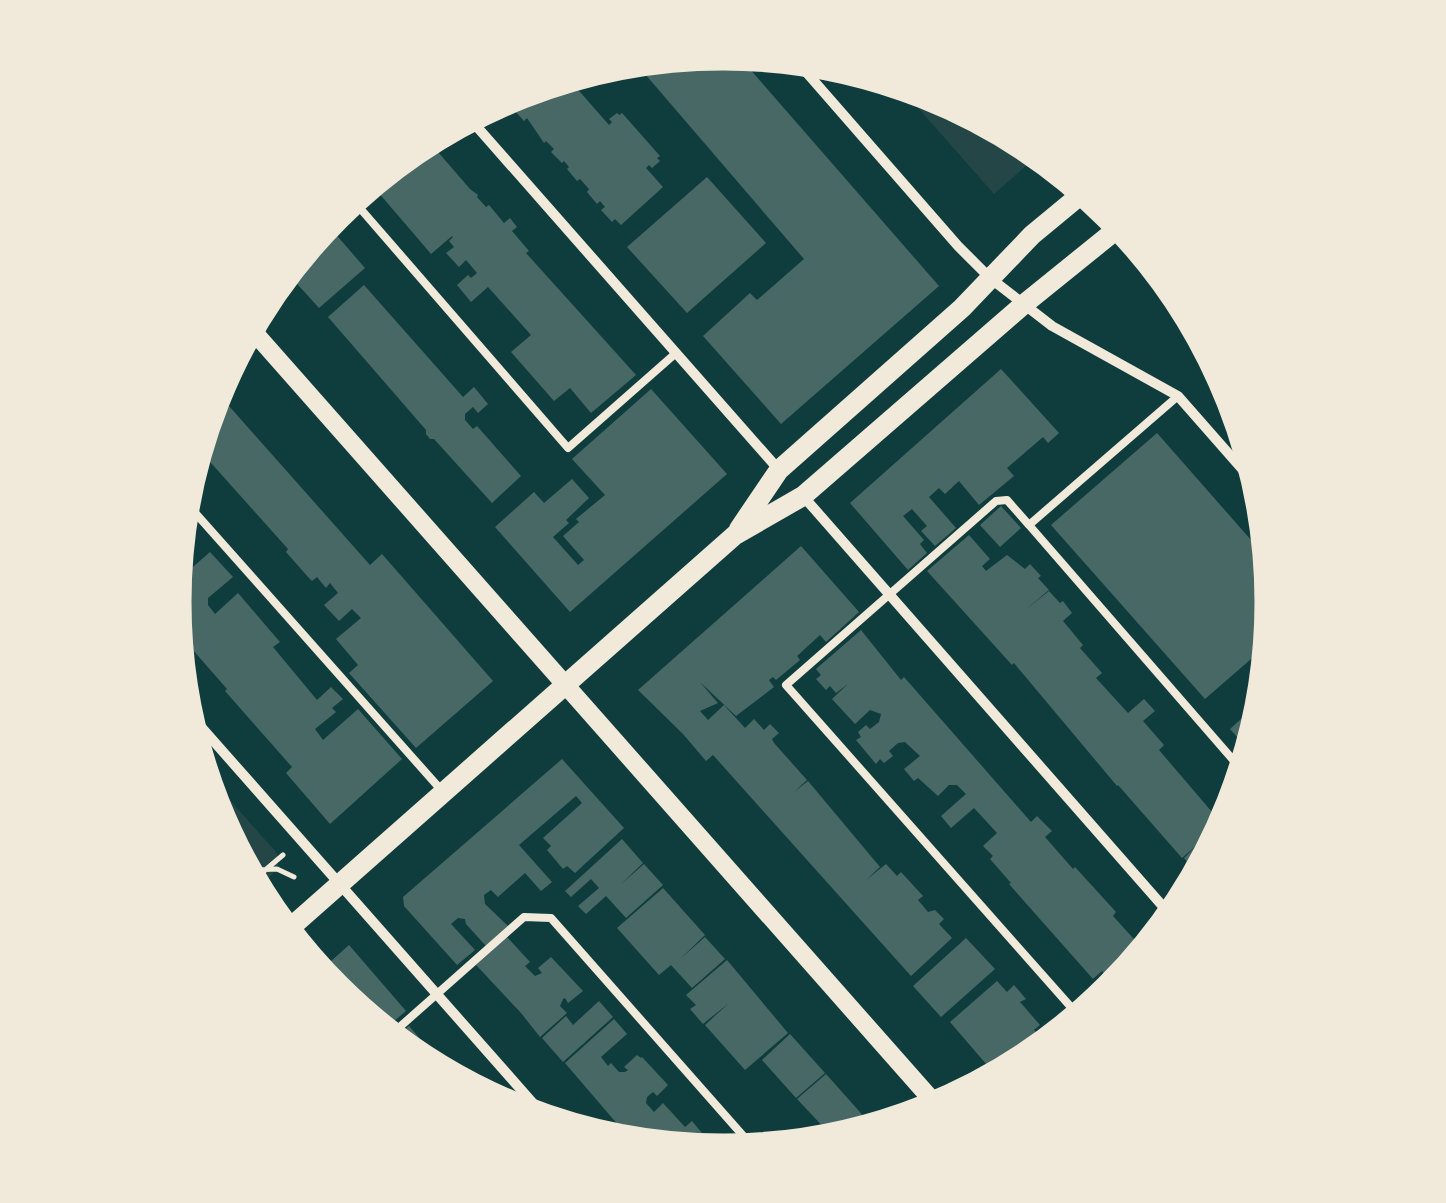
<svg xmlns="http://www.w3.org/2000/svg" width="1446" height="1203" viewBox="0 0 1446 1203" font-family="Lora,serif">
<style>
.green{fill:#244646}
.building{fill:#486865}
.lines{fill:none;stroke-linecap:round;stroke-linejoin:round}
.path{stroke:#f1e9da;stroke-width:5}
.service{stroke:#f1e9da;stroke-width:8}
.minor{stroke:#f1e9da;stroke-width:10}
.tertiary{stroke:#f1e9da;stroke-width:18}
.secondary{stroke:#f1e9da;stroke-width:20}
.rim{fill:none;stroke:#f1e9da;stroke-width:5}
</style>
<rect width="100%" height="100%" fill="#0f3d3e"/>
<path class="green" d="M898 85 935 92 1034 159 994 194Z
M205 772 276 852C283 868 272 874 261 884L213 812Z"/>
<path class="building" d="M724 50 735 52 939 286 781 424 703 336 750 293 757 300 804 259 639 67Z
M586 77 578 84 576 82 573 84 609 125 612 122 609 119 617 113 619 115 622 113 660 156 657 158 660 161 652 168 649 165 646 168 663 187 621 225 615 219 612 222 601 210 605 207 600 201 597 204 587 192 589 189 580 179 577 181 567 169 569 167 564 161 562 163 551 152 554 149 546 141 544 143 527 118 524 121 513 109 516 107 511 101 508 103 504 98 512 92Z
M432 145 470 189 478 195 477 197 486 207 489 205 504 223 510 218 517 227 512 231 529 251 526 253 636 375 591 413 570 388 554 401 511 352 531 335 488 287 471 302 457 285 468 275 471 278 477 273 466 260 459 267 446 253 454 247 449 241 453 237 452 236 431 254 372 185Z
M707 177 766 243 687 313 627 247Z
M326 223 365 268 319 308 290 276Z
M364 285 463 397 474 387 488 404 478 413 473 407 465 414V420L473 429 477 426 521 476 492 503 434 439H430L426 434V430L328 317Z
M1001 369 1059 433 1048 443 1043 437 1007 468 1014 476 979 505 959 481 945 494 939 488 929 497 956 528 935 546 921 531 927 526 912 509 903 516 924 540 920 544 927 553 908 570 850 503Z
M214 389 370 565 382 554 493 681 416 748 349 673 358 665 336 639 361 618 352 609 339 621 324 605 338 593 330 583 326 588 317 577 312 581 308 577 286 552 288 549 203 454 207 451 203 446Z
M651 389 727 474 570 612 495 527 534 492 544 503 572 479 589 498 566 520 569 523 553 537 578 565 584 560 563 536 579 522 576 519 605 495 572 459Z
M1157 433 1266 557 1274 602 1266 646 1205 699 1051 525Z
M1001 506 1021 528 1000 547 980 525Z
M969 535 990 559 982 566 986 571 1007 555 1025 569 1030 564 1041 576 1038 578 1049 590 1024 611 1049 591 1060 603 1063 601 1072 613 1063 621 1083 645 1080 648 1102 673 1096 678 1128 713 1144 699 1155 711 1143 721 1164 745 1159 750 1224 826 1194 870 1184 858 1197 845 1182 858 1118 785 1117 786 1014 663 1012 665 927 571Z
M801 546 859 612 826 642 820 635 797 656 800 660 776 680 773 677 769 680 774 687 736 716 700 682 718 703 700 711 708 720 724 705 745 728 754 719 764 730 770 724 779 733 772 739 774 743 807 780 794 792 808 781 880 867 866 880 886 864 897 876 901 872 923 896 918 900 928 912 935 910 944 919 939 924 952 938 911 976 713 755 706 761 683 734 638 690Z
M210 552 233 577 208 598V605L215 614 238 593 280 642 273 647 317 700 331 687 343 699 332 708 336 712 315 729 323 740 358 709 402 759 330 824 286 773 292 767 225 691 227 689 185 641 190 636 175 619 172 601 178 571 186 573Z
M861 630 901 680 904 677 1031 822 1037 816 1052 831 1045 837 1073 869 1075 867 1116 912 1113 916 1142 948 1116 987 1102 971 1093 979 1009 884 1011 883 990 859 993 856 983 846 997 833 974 808 951 828 941 816 966 794 957 785H949L938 796 918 778 914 781 904 769 920 756 905 742 898 743 889 751 893 756 884 763 880 759 876 764 856 740 861 737 858 732 866 725 870 729 879 722 881 714 870 710 855 724 832 699 848 684 836 693 830 686 826 690 816 679 821 675 816 669Z
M1253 708 1248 733 1246 747 1230 729Z
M562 759 624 828 575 873 567 866 563 869 547 850 551 846 543 838 582 803 576 796 519 845 552 882 541 891 525 873 498 897 491 890 484 895 485 904 508 926 486 946 466 924 465 919 458 918 451 924 475 950 457 965 404 906 403 897Z
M622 839 643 863 620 885 644 864 663 885 626 918 606 896 586 914 578 906 599 888 591 879 571 897 565 891Z
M663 888 705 935 679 960 705 937 725 959 692 988 671 965 659 975 617 928Z
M507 937 530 962 525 966 535 976 542 973 538 968 551 957 583 991 568 1003 565 998 563 999 560 1006 567 1013 540 1037 521 1013 476 965Z
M966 938 995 969 941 1017 913 986Z
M349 945 406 1011 387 1027 333 991 320 971Z
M727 960 788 1033 745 1070 705 1025 729 1003 703 1024 690 1009 696 1005 686 995Z
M997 981 1007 992 1014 985 1026 999 1020 1002 1040 1025 1034 1030 1042 1039 993 1072 950 1022Z
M599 1001 613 1017 563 1062 542 1038 566 1016 573 1025Z
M614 1019 627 1034 601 1057 608 1066 611 1063 619 1072H625L628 1070 624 1067 637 1055 641 1058 642 1057 668 1085 657 1096 653 1092 647 1097 646 1103 654 1112 663 1103 685 1127 692 1121 707 1139 696 1147 692 1144 690 1146 625 1133 565 1063Z
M409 1026 440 1062V1063L398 1035Z
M790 1034 825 1073 796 1098 762 1060Z
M826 1074 859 1111 870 1124 828 1132 797 1099Z"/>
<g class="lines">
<path class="path" d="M252 870 277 869 294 877
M257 877 283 855"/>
<path class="service" d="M352 199 568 448 676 353
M1178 396 1029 525 1241 769
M190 507 443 792
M1029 525 1007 500 996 501 786 685 1078 1015
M394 1032 524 917 551 918 753 1147"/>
<path class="minor" d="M800 65 958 246 990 278 1052 326 1178 396 1250 478
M471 120 779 470
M803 496 1167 911
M195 720 546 1118"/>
<path class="tertiary" d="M253 331 939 1108"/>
<path class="secondary" d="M739 529 779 470 962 308 1032 235 1084 192
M290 928 735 535 803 496 1023 305 1122 225"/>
</g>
<path d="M0 0H1446V1203H0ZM189 602a534 534 0 1 1 1068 0a534 534 0 1 1-1068 0Z" fill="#f1e9da" fill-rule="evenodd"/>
<path class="rim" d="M189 602a534 534 0 1 1 1068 0a534 534 0 1 1-1068 0Z"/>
</svg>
